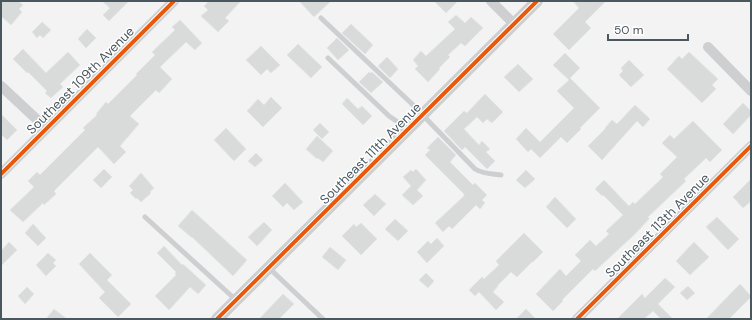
<svg xmlns="http://www.w3.org/2000/svg" width="752" height="320" viewBox="0 0 752 320" font-family="'DM Sans',sans-serif">
<style>
.building{fill:#d9dbdb;stroke:#e4e5e6}
.lines{fill:none;stroke-linecap:round;stroke-linejoin:round}
.service{stroke:#cdcfd1;stroke-width:5}
.minor{stroke:#cdcfd1;stroke-width:10}
.tertiary{stroke:#cdcfd1;stroke-width:12}
.cycleway-casing{stroke:#fff;stroke-width:6}
.cycleway{stroke:#e8590c;stroke-width:4}
.labels{text-anchor:middle;stroke-width:3;stroke-linejoin:round;paint-order:stroke}
.street-label{font-size:13px;fill:#4a575f;stroke:#fff}
</style>
<rect width="100%" height="100%" fill="#f3f3f3"/>
<path class="building" d="M1 1H18L23 5 19 9 22 12 11 25 1 16Z
M102 1H129L109 21 103 15 110 8Z
M209 1H241L225 18 229 21 218 32 201 16 208 10 204 6Z
M299 1H331L314 17Z
M434 1H458L446 13Z
M573 1H606L585 22 591 28 569 50 553 34 579 8Z
M456 15 465 23 471 17 483 28 465 46 461 43 448 55 450 57 439 68 440 69 428 82 415 69 418 66 413 60 421 51 426 56 455 29 448 22Z
M180 20 202 43 195 50 186 42 160 67 172 79 159 93 156 90 130 116 139 124 120 146 126 152 114 164 98 147 54 191 56 194 44 205 43 203 23 222 10 210 34 187 28 181 37 172 40 175 85 130 83 128 97 115 96 114 106 102 108 104 137 75 136 74 155 55 152 52 175 30 172 27Z
M42 22 51 30 43 38 40 35 37 38 32 32Z
M351 24 373 45 365 54 342 33Z
M87 29 96 38 86 48 78 39Z
M337 38 349 50 338 60 327 48Z
M298 44 322 67 311 78 287 55Z
M261 46 280 65 271 73 267 69 261 75 246 60Z
M23 49 46 73 68 52 80 65 60 84 63 87 51 98 45 93 47 91 28 72 27 73 13 59Z
M689 52 718 79 712 85 716 89 702 103 667 69 679 56 682 59Z
M565 53 580 68 570 78 600 108 580 128 581 129 567 143 561 137 540 158 531 149 528 152 516 139 526 128 540 142 574 108 557 91 569 80 553 65Z
M387 57 398 69 390 78 378 66Z
M629 60 644 75 631 87 619 75 623 71 621 68Z
M518 64 533 79 519 92 504 77Z
M369 72 371 73 372 72 383 82 371 93 359 82Z
M485 94 503 112 492 123 487 119 483 123 477 117 464 129 479 145 482 141 490 149 486 152 495 161 487 169 465 147 462 150 444 131 464 111 467 113Z
M271 97 282 108 263 127 247 111 258 99 264 105Z
M347 98 358 109 362 106 372 116 363 125 342 104Z
M743 103 751 111V115L733 134 723 124Z
M635 105 650 119 643 127 637 121 602 160 588 146 605 129V128L612 120 617 124Z
M1 114 17 130 7 140 1 134Z
M693 121 722 150 710 162 706 158 684 179 686 181 648 217 649 219 634 235 595 271 593 269 562 300 563 301 553 311 536 294 560 269 566 276 581 261 575 255 590 240 596 246 609 234 606 231 623 215 603 195 602 196 595 189 604 180 629 206 633 202 635 204 663 177 660 174 677 157 662 143 670 135 674 139Z
M320 123 329 132 322 139 313 130Z
M226 128 246 149 234 161 214 140Z
M317 136 333 151 323 162 318 158 317 159 306 149Z
M438 137 456 155 450 162 473 185 475 183 487 195 482 200 485 203 480 209 476 205 452 229 449 226 443 232 435 223 464 196V194L425 155 430 150 427 148Z
M256 153 263 160 255 167 248 161Z
M104 169 112 177 101 188 93 180Z
M416 169 426 180 417 190 423 196 413 205 402 195 411 186 403 177 411 170 413 172Z
M526 170 535 179 525 188 516 180Z
M141 173 154 188 150 192 151 193 141 202 137 198 136 199 130 193 133 190 129 186Z
M751 179V201L743 208 733 197Z
M285 183 303 202 294 210 287 203 283 207 272 196Z
M375 194 386 204 374 216 363 205Z
M555 197 576 219 567 228 546 207Z
M192 210 247 260 233 276 192 237H191L178 226Z
M717 217 739 239 728 250 706 227Z
M395 219 408 231 398 241 385 229Z
M264 222 272 230 257 246 248 237Z
M361 223 377 239 361 255 342 236 354 224 356 227Z
M33 224 46 238 38 246 25 233Z
M524 233 543 252 533 262H532L517 277 511 272 498 285V286L493 292 504 302 496 310 479 292 475 296 469 290 482 277 484 279 499 265 496 261Z
M437 238 444 246 427 263 417 252 428 241 431 244Z
M9 242 17 250 1 266V251Z
M694 242 709 257 690 275 676 261Z
M164 246 182 265 183 264 206 285 198 294 190 287 169 310 155 296 176 275 175 274 176 272 157 253Z
M330 247 346 260 338 270 322 257Z
M48 253 56 260 53 263 56 266 46 276 36 265Z
M90 253 112 275 107 280 131 304 118 317 99 298 105 292 79 264Z
M426 273 434 281 428 288 419 280Z
M665 278 675 287 658 304 673 319H661L653 311 644 319H617L642 294 645 298Z
M740 284 751 296V297L729 319H706Z
M688 286 695 293 687 300 680 293Z
M27 287 34 294 25 304 18 296Z
M283 294 294 304 279 319H259Z
M54 309 67 319H46Z
M526 309 536 319H516Z"/>
<g class="lines">
<path class="service" d="M321 18 411 103 475 169C483 174 492 174 501 175
M328 58 389 116 408 129
M145 217 236 300
M269 268 323 319"/>
<path class="minor" d="M491 1 514 24
M708 47 751 91
M1 86 46 128
M1 174 174 1
M577 319 751 146"/>
<path class="tertiary" d="M217 319 537 1"/>
<defs>
<path id="cycleway" d="M1 174 174 1
M217 319 537 1
M577 319 751 146"/>
</defs>
<use href="#cycleway" class="cycleway-casing"/>
<use href="#cycleway" class="cycleway"/>
</g>
<g class="labels">
<g class="street-label">
<text transform="translate(80 80) rotate(-45)" y="5">Southeast 109th Avenue</text>
<text transform="translate(370 153) rotate(-45)" y="5">Southeast 111th Avenue</text>
<text transform="translate(657 225) rotate(-45)" y="5">Southeast 113th Avenue</text>
</g>
</g>
<rect width="752" height="320" fill="none" stroke="#4a575f" stroke-width="4"/>
<path d="M608 34v6h80v-6" fill="none" stroke="#4a575f" stroke-width="2"/>
<text x="614" y="34" font-size="12" fill="#4a575f" stroke="#ffffff" stroke-width="3" paint-order="stroke">50 m</text>
</svg>
